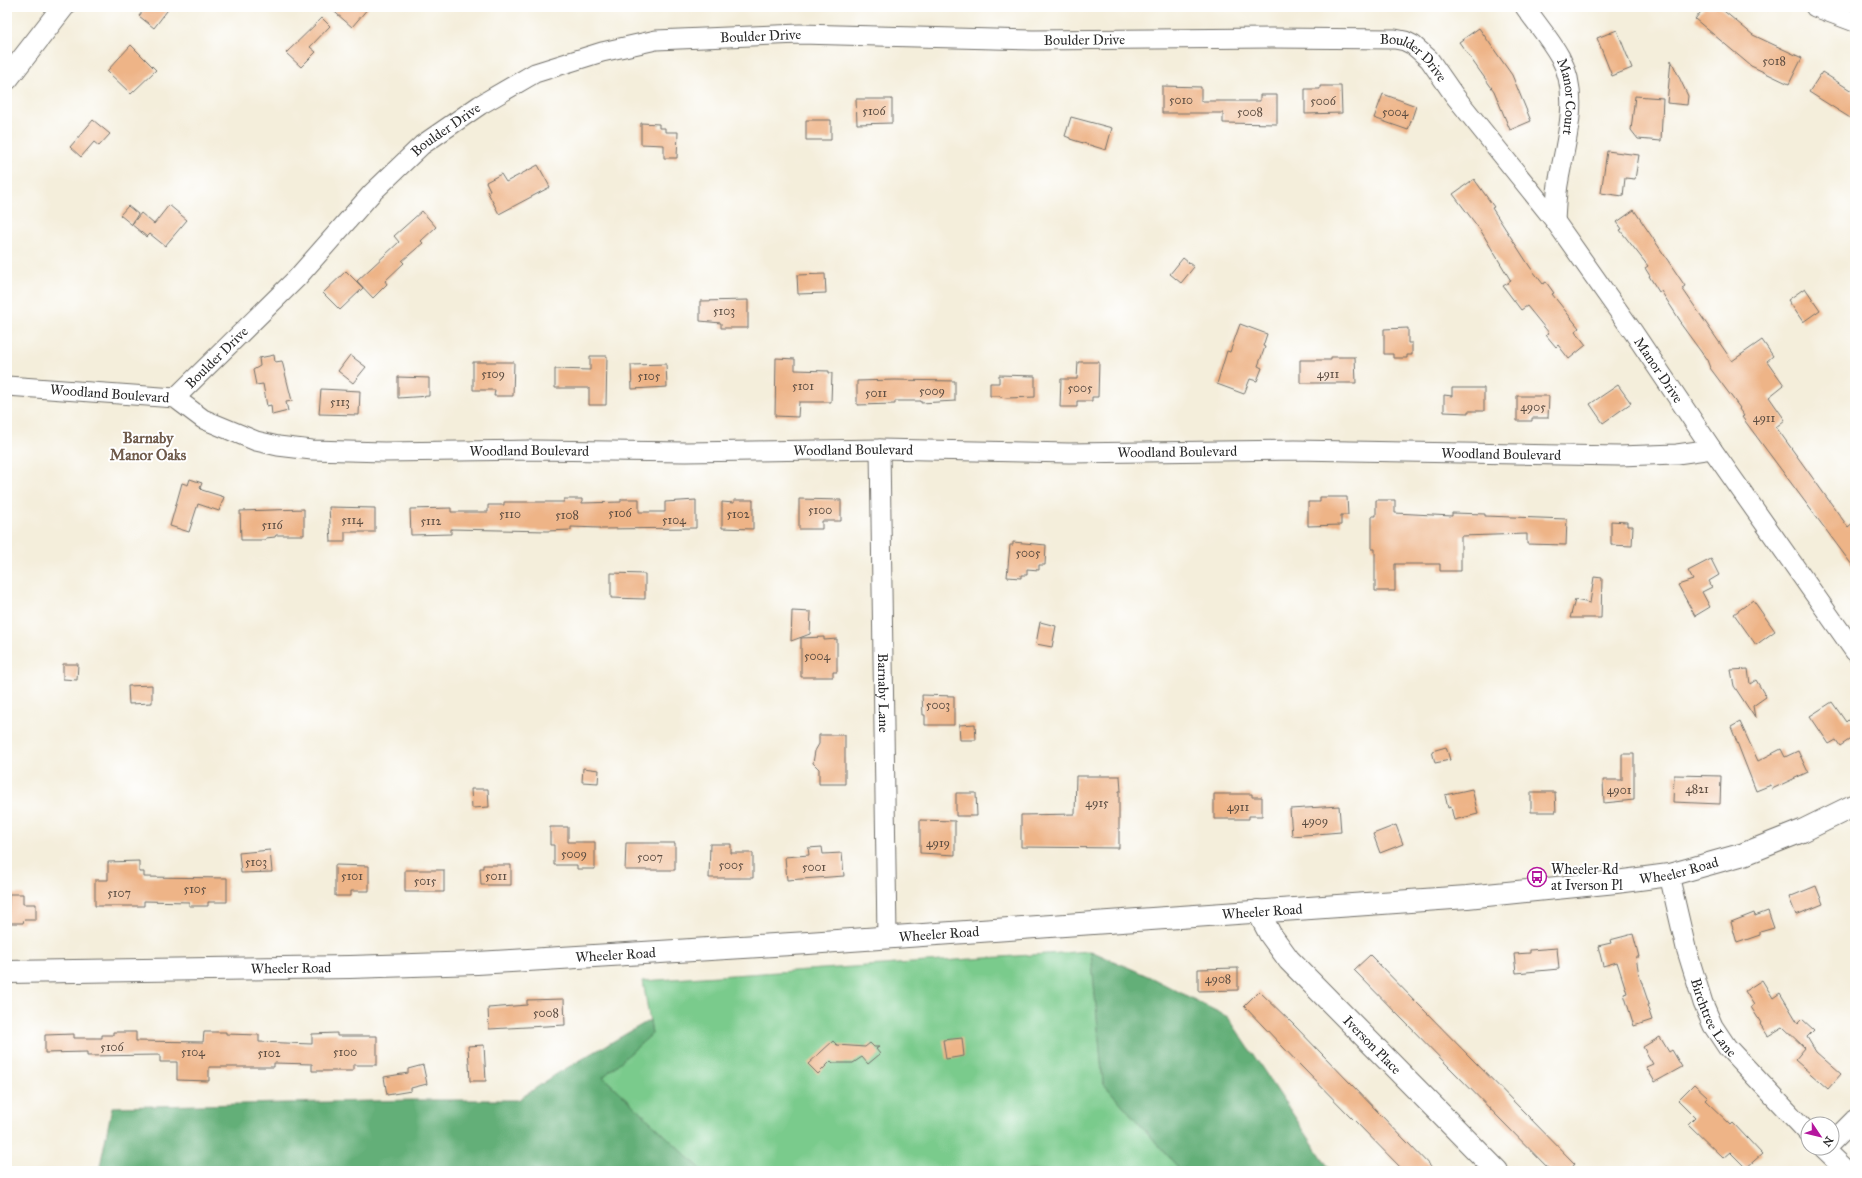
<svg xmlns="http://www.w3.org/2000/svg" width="1862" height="1178" viewBox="0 0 1862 1178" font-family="'IM FELL Great Primer',serif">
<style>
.green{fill:#7acb8c;stroke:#527b5c}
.forest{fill:#63af78;stroke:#476d52}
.building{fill:#eeb487}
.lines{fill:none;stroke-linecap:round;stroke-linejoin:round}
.street-casing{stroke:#716f69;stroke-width:21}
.secondary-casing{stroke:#716f69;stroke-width:24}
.street{stroke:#fff;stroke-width:19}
.secondary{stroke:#fff;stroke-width:22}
.labels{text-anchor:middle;stroke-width:4;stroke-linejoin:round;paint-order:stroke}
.number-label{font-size:12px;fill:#5c4d42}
.street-label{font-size:14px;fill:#2b2b2b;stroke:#fff}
.poi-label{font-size:14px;fill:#2b2b2b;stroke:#fff;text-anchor:start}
.neighbourhood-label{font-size:15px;font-weight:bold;fill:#6f5b4b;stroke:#fff}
</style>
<rect width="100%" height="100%" fill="#fff"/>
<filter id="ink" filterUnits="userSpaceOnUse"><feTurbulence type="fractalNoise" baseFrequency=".025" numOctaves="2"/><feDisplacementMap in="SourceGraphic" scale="8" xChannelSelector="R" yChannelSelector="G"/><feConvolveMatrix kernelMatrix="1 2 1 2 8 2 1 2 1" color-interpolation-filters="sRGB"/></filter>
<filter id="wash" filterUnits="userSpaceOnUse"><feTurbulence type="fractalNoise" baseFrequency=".012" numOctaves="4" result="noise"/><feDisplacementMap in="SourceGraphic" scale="16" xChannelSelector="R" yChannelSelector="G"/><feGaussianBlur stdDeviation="0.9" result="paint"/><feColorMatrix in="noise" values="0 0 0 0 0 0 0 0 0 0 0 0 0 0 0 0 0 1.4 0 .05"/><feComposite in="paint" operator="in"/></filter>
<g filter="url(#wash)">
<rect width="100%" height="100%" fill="#f4eedb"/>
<path class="green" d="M1091 951 1103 1083 1177 1166 1178 1171H703L603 1077 652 1034 643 981Z"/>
<path class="forest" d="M1091 951 1150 977 1228 1017 1331 1171H1178L1177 1166 1103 1083Z
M650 1020 652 1034 603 1077 703 1171H99L112 1107 414 1100H518L558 1073Z"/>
<g id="blocks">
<path class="building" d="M146 7H170L154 28 139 16Z
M329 7H369L352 27Z
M1705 7H1719L1753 35 1802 58 1789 84 1751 66 1695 19Z
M322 18 330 26 310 47 316 52 301 67 286 53Z
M1479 28 1512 75 1531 121 1510 130 1494 91 1459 42Z
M1617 30 1632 68 1612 76 1597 38Z
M131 45 156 70 131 94 107 71Z
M1671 60 1688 96 1687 105 1667 103Z
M1822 72 1855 93V121L1809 92Z
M1162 86 1201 87V101H1260V95H1277V124L1223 123V113H1162Z
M1320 86H1341L1342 113 1305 114V89H1320Z
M1383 94 1416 106 1408 130 1374 118Z
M1635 96 1663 98 1661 141 1638 139 1631 130Z
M856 99H892V123L857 124Z
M1071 117 1112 128 1106 150 1070 139V138L1065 136Z
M93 120 110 134 99 146 94 142 81 157 70 147Z
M806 120H831V140H806Z
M641 123 659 124V128H665V132H678L677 158H664V145L641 144Z
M1607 151 1639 155 1635 179 1625 178 1623 196 1601 193Z
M538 165 550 187 499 214 487 191 490 190 486 182 501 174 506 182Z
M1474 179 1494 207 1492 208 1530 267 1543 284 1546 282 1554 293 1552 294 1579 328 1575 331 1586 345 1569 359 1558 345 1556 347 1546 335 1549 333 1527 306 1521 310 1503 286 1511 281 1481 231 1453 194Z
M169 205 187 220 165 246 150 234 147 237 120 215 128 206 138 214 132 224 141 213 154 224Z
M1634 210 1685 286 1682 288 1732 361 1762 340 1773 356 1767 361 1784 385 1769 397 1785 420 1776 427 1848 527 1855 521V569L1742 417 1744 416 1739 409 1740 408 1710 368 1707 360 1680 323 1681 322 1661 291 1659 292 1649 276H1650L1645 268 1648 266 1620 230 1622 229 1617 222Z
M422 211 436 227 421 241 423 243 402 261 404 263 385 281 387 284 373 298 357 281 399 242 394 236Z
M1183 258 1194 267 1181 283 1170 274Z
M346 271 363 288 340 310 323 293Z
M825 274 826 293 798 294 797 275Z
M1805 288 1820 310 1803 322 1788 300Z
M748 300V328H721V323L700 321V301Z
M1240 324 1267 334 1263 346 1265 347 1258 366 1262 368 1257 381 1250 379 1244 394 1217 384 1227 351 1230 352Z
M1408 328V343H1412V355H1407V358H1393V354H1384V329Z
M274 355 275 362 282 361 292 401 286 402 288 411 272 415 271 405 267 406 263 384 256 385 253 370 260 366 259 358Z
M350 355 366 367 353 383 338 371Z
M590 356H607L606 405H589V388H555V369L590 370Z
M1331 357H1355L1356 383H1300V360H1331Z
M776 358 795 359V370L829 371V373H832L831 402H799L798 417 775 416Z
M473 362H514L513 396H494L495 390H473Z
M1078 362H1099L1098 397H1092V401H1077V407H1060L1061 379H1077Z
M666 364 667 387 632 389 631 365Z
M999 375 1035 376V397L1007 398 1000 397V396H990V383H999Z
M398 377 429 378V396L398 398Z
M895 380 955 381V401L921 403V401H895V404L857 405V381Z
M1618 385 1631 403 1603 423 1590 404Z
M1452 388H1484V411H1468V413L1444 412V395L1452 396Z
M321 389 360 391 359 415 319 414Z
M1517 396H1549L1548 418H1532V421H1517Z
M190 479 202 483 200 488 202 490 224 497 219 511 198 504 189 532 170 526 182 483 188 485Z
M1320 497H1347L1348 515H1341V525L1308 526V502H1320Z
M564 499H582V503L621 502V499H639V512H665V502L696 500V528L600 529V528L571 527V530L547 531 451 529V534L411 535 410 509 451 508V512H488V505H504V502H564Z
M799 499 841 500V521H822V529H799Z
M734 500H753V529L722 528V502L734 503Z
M1376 500H1395V513L1452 516V513L1485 514V516L1567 519 1566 545 1527 544V534L1461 536V571H1440V564H1395V591H1375V549H1372V516H1376Z
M329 507 375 508V532H345V542H331Z
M304 509V535H276L275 537 266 538 265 540H241L240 511Z
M1611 521 1627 522V526H1633L1632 546 1611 545Z
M1013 542 1046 545 1045 565H1039V570L1027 569V575H1021V578L1007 577 1010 545H1013Z
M1711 559 1719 575 1709 581 1712 587 1702 592 1710 607 1695 616 1678 585 1693 580 1688 571Z
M611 573 645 574V599L611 598Z
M1594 577 1602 578 1601 618H1570L1575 600 1590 603Z
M1753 600 1775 631 1756 645 1734 614Z
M792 611 811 612 810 634 791 641Z
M1040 622 1056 626 1052 647 1036 644Z
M824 637V640L837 639V672H833V677H801V638Z
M63 664H78L77 680 63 679Z
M1748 669 1750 684 1756 680 1766 697 1753 706 1755 718 1734 686 1731 670Z
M152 685V703L129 704 128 686Z
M922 695 954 696V725H925V715H923Z
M1832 702 1846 722 1849 719 1855 727V736L1840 746 1836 740 1829 744 1810 716Z
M1740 722 1758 761 1781 749 1785 757 1798 751 1808 772 1772 789 1771 785 1756 791 1731 727Z
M975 724 976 740H960L959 725Z
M819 735H845V784H819V769L813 763 815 751 819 744Z
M1446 747 1450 760 1435 763 1432 751Z
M1622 754H1634V800L1604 803 1603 780H1622Z
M583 768 599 770 598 783 582 782Z
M1674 775 1721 776 1720 804 1673 802Z
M1076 776H1120L1121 791H1119V848L1021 847V815L1075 814Z
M471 789H488L489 807 472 808Z
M1472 789 1478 814 1454 820 1451 807 1448 808 1445 795Z
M1531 792H1555L1556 812H1531Z
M956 793H976L977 816H956Z
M1214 794H1252V797H1262V816H1249V819H1214Z
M1339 806 1341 832 1292 836 1290 809Z
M920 820 955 821V855L920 853Z
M1396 825 1403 844 1380 853 1373 834Z
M550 827H568V842H595V869H577V865H554V845H550Z
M626 843H675V870H625Z
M710 844H731V853H753V878H709Z
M822 847 823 854 842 853 844 876 787 880 785 857 809 855 808 848Z
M270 850 272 872 241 873 239 853Z
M139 861V872H144V877L227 878V902H208V906H189V902L144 901V906H95V880H108V862Z
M335 865 369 866V891H351V896H335Z
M483 865H511V885H481L480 868H483Z
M405 870H444V892H405Z
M1816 886 1823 904 1796 915 1789 897Z
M9 894H23V904H36V920H24L23 923H8Z
M1768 911 1774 928 1760 932V935L1737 943 1731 922 1754 913 1755 916Z
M1633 934 1639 957H1636L1639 975 1649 1004 1647 1005 1652 1020 1634 1026 1624 994 1627 993 1617 962 1603 966 1598 946 1611 943 1610 940Z
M1557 948 1559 969 1516 973 1514 954 1530 953V950Z
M1370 955 1575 1164 1569 1171H1551L1354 970Z
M1238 968V990L1198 991V969Z
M1762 980 1773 998 1780 993 1798 1023 1802 1019 1814 1030 1807 1037 1816 1052 1841 1074 1828 1089 1795 1060 1805 1048 1783 1027 1768 1036 1760 1024 1761 1023 1751 1007 1754 1005 1745 991Z
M1259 991 1294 1025 1435 1171H1404L1300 1065 1244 1006Z
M564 999 565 1025 489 1029 488 1008 527 1005V1000Z
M113 1032H136V1041L203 1042 204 1032H226V1034L259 1035V1042L312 1044V1034L337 1033V1036H377V1065H353V1071H312V1064L274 1063V1067H209V1081L177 1080V1062H160V1055L87 1056V1052L45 1053V1035L74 1034V1038H102V1035H113Z
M1660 1037 1669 1052 1672 1050 1682 1067 1655 1082 1646 1067 1653 1064 1643 1047Z
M962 1038 964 1056 946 1059 943 1040Z
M833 1041 837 1045 865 1047 870 1043 874 1047H879L876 1049 880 1054 868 1064 862 1057 853 1063H833L831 1061 818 1074 808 1064Z
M484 1045 486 1081H470L468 1046Z
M423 1065 427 1084 411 1088V1091L387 1095 384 1077 408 1073V1069Z
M1694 1084 1708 1097 1705 1100 1731 1125 1733 1123 1762 1154 1746 1168 1730 1152 1723 1158 1688 1124 1695 1117 1678 1100Z"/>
</g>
</g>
<g filter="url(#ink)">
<use href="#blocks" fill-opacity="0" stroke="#716f69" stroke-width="1"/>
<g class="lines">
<defs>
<g id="street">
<path id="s1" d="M1525 7C1536 23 1550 39 1560 57 1581 95 1566 139 1559 179 1556 193 1556 207 1555 221"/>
<path d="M1815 7 1855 22"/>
<path id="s2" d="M7 386 175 398 203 419 256 441 278 446 312 450 384 452 533 450 686 452 880 449 1069 453 1295 450 1619 456 1677 454 1712 449"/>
<path id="s3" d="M175 398 297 278 372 193 422 145 480 105 535 73 602 52 656 40 800 34 1033 40 1272 38 1395 39 1405 41 1413 45 1429 59 1454 95 1555 221 1634 333 1712 449 1855 652"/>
<path id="s4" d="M880 449 887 937"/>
<path id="s5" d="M1669 875 1686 948 1703 1003 1713 1026 1727 1047 1808 1133"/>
<path d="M1832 1142 1855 1119"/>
<path d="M1823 1148 1847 1171"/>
</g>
<g id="secondary">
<path d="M7 79 63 7"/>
<path id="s6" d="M1258 911 1270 934 1289 960 1497 1171"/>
<path id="s7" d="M7 972 350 967 477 963 808 943 1467 897 1616 882 1669 875 1744 854 1802 831 1855 805"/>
</g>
</defs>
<use href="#street" class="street-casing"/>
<use href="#secondary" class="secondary-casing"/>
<use href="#street" class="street"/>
<use href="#secondary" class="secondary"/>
</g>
</g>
<defs>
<symbol id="bus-ring" viewBox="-11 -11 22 22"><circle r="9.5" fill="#fff" stroke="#b5179e" stroke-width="1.5"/><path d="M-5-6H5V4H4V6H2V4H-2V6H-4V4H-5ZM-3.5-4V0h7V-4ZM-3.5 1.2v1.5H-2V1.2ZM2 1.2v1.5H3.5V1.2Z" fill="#b5179e"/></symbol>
</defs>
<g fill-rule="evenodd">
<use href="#bus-ring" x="1526" y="866" width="22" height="22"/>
</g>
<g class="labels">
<g class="number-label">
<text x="1774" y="65">5018</text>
<text x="1181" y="104">5010</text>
<text x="1323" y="105">5006</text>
<text x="874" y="115">5106</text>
<text x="1250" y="116">5008</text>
<text x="1395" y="116">5004</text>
<text x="724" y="315">5103</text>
<text x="493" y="378">5109</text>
<text x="1328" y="378">4911</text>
<text x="649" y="380">5105</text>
<text x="803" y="390">5101</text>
<text x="1080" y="392">5005</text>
<text x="932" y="395">5009</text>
<text x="876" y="397">5011</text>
<text x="340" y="406">5113</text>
<text x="1533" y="411">4905</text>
<text x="1764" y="422">4911</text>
<text x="820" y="514">5100</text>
<text x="620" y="517">5106</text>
<text x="510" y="518">5110</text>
<text x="738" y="518">5102</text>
<text x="567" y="519">5108</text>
<text x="352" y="524">5114</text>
<text x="674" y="524">5104</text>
<text x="431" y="525">5112</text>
<text x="272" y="529">5116</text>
<text x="1028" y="557">5005</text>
<text x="817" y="660">5004</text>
<text x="938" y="709">5003</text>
<text x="1697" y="793">4821</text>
<text x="1619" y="794">4901</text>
<text x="1097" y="807">4915</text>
<text x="1238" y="811">4911</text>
<text x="1315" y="825">4909</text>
<text x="938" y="847">4919</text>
<text x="574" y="858">5009</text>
<text x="650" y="861">5007</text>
<text x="256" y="866">5103</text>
<text x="731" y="869">5005</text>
<text x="814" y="871">5001</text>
<text x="352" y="880">5101</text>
<text x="496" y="880">5011</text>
<text x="425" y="885">5015</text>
<text x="195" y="893">5105</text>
<text x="119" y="897">5107</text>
<text x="1218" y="983">4908</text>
<text x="546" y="1017">5008</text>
<text x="112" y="1051">5106</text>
<text x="193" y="1056">5104</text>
<text x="345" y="1056">5100</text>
<text x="269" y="1057">5102</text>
</g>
<g class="street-label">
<text dy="5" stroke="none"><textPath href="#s3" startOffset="718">Boulder Drive</textPath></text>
<text dy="5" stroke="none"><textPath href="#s3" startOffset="1042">Boulder Drive</textPath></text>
<text dy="5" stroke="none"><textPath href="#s3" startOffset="1378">Boulder Drive</textPath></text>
<text dy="5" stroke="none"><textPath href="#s1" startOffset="102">Manor Court</textPath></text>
<text dy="5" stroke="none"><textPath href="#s3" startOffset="382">Boulder Drive</textPath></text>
<text dy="5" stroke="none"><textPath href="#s3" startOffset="58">Boulder Drive</textPath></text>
<text dy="5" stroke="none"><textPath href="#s3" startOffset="1780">Manor Drive</textPath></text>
<text dy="5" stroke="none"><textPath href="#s2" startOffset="103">Woodland Boulevard</textPath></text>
<text dy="5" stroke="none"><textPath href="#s2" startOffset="859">Woodland Boulevard</textPath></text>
<text dy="5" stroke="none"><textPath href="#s2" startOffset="535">Woodland Boulevard</textPath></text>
<text dy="5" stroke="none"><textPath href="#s2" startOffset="1183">Woodland Boulevard</textPath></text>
<text dy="5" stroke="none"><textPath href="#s2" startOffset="1507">Woodland Boulevard</textPath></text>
<text dy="5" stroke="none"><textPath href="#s4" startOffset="244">Barnaby Lane</textPath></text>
<text dy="5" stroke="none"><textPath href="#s7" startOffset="1676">Wheeler Road</textPath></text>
<text dy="5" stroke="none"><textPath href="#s7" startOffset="1257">Wheeler Road</textPath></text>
<text dy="5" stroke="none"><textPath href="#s7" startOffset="933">Wheeler Road</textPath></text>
<text dy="5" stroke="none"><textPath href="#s7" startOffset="609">Wheeler Road</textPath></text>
<text dy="5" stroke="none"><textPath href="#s7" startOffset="284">Wheeler Road</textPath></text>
<text dy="5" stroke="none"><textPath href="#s5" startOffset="150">Birchtree Lane</textPath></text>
<text dy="5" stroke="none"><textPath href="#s6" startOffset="177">Iverson Place</textPath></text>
</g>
<g class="poi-label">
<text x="1551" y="874">Wheeler Rd<tspan x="1551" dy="16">at Iverson Pl</tspan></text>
</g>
<g class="neighbourhood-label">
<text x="148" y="443">Barnaby<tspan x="148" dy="17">Manor Oaks</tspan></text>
</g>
</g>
<rect width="1862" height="1178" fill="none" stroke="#fff" stroke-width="24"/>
<g transform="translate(1820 1136) rotate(125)"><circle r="19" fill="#ffffff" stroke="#aaaaaa"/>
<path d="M0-3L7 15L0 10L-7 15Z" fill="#b5179e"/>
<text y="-6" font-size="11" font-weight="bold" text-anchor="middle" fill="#2b2b2b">N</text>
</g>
</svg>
